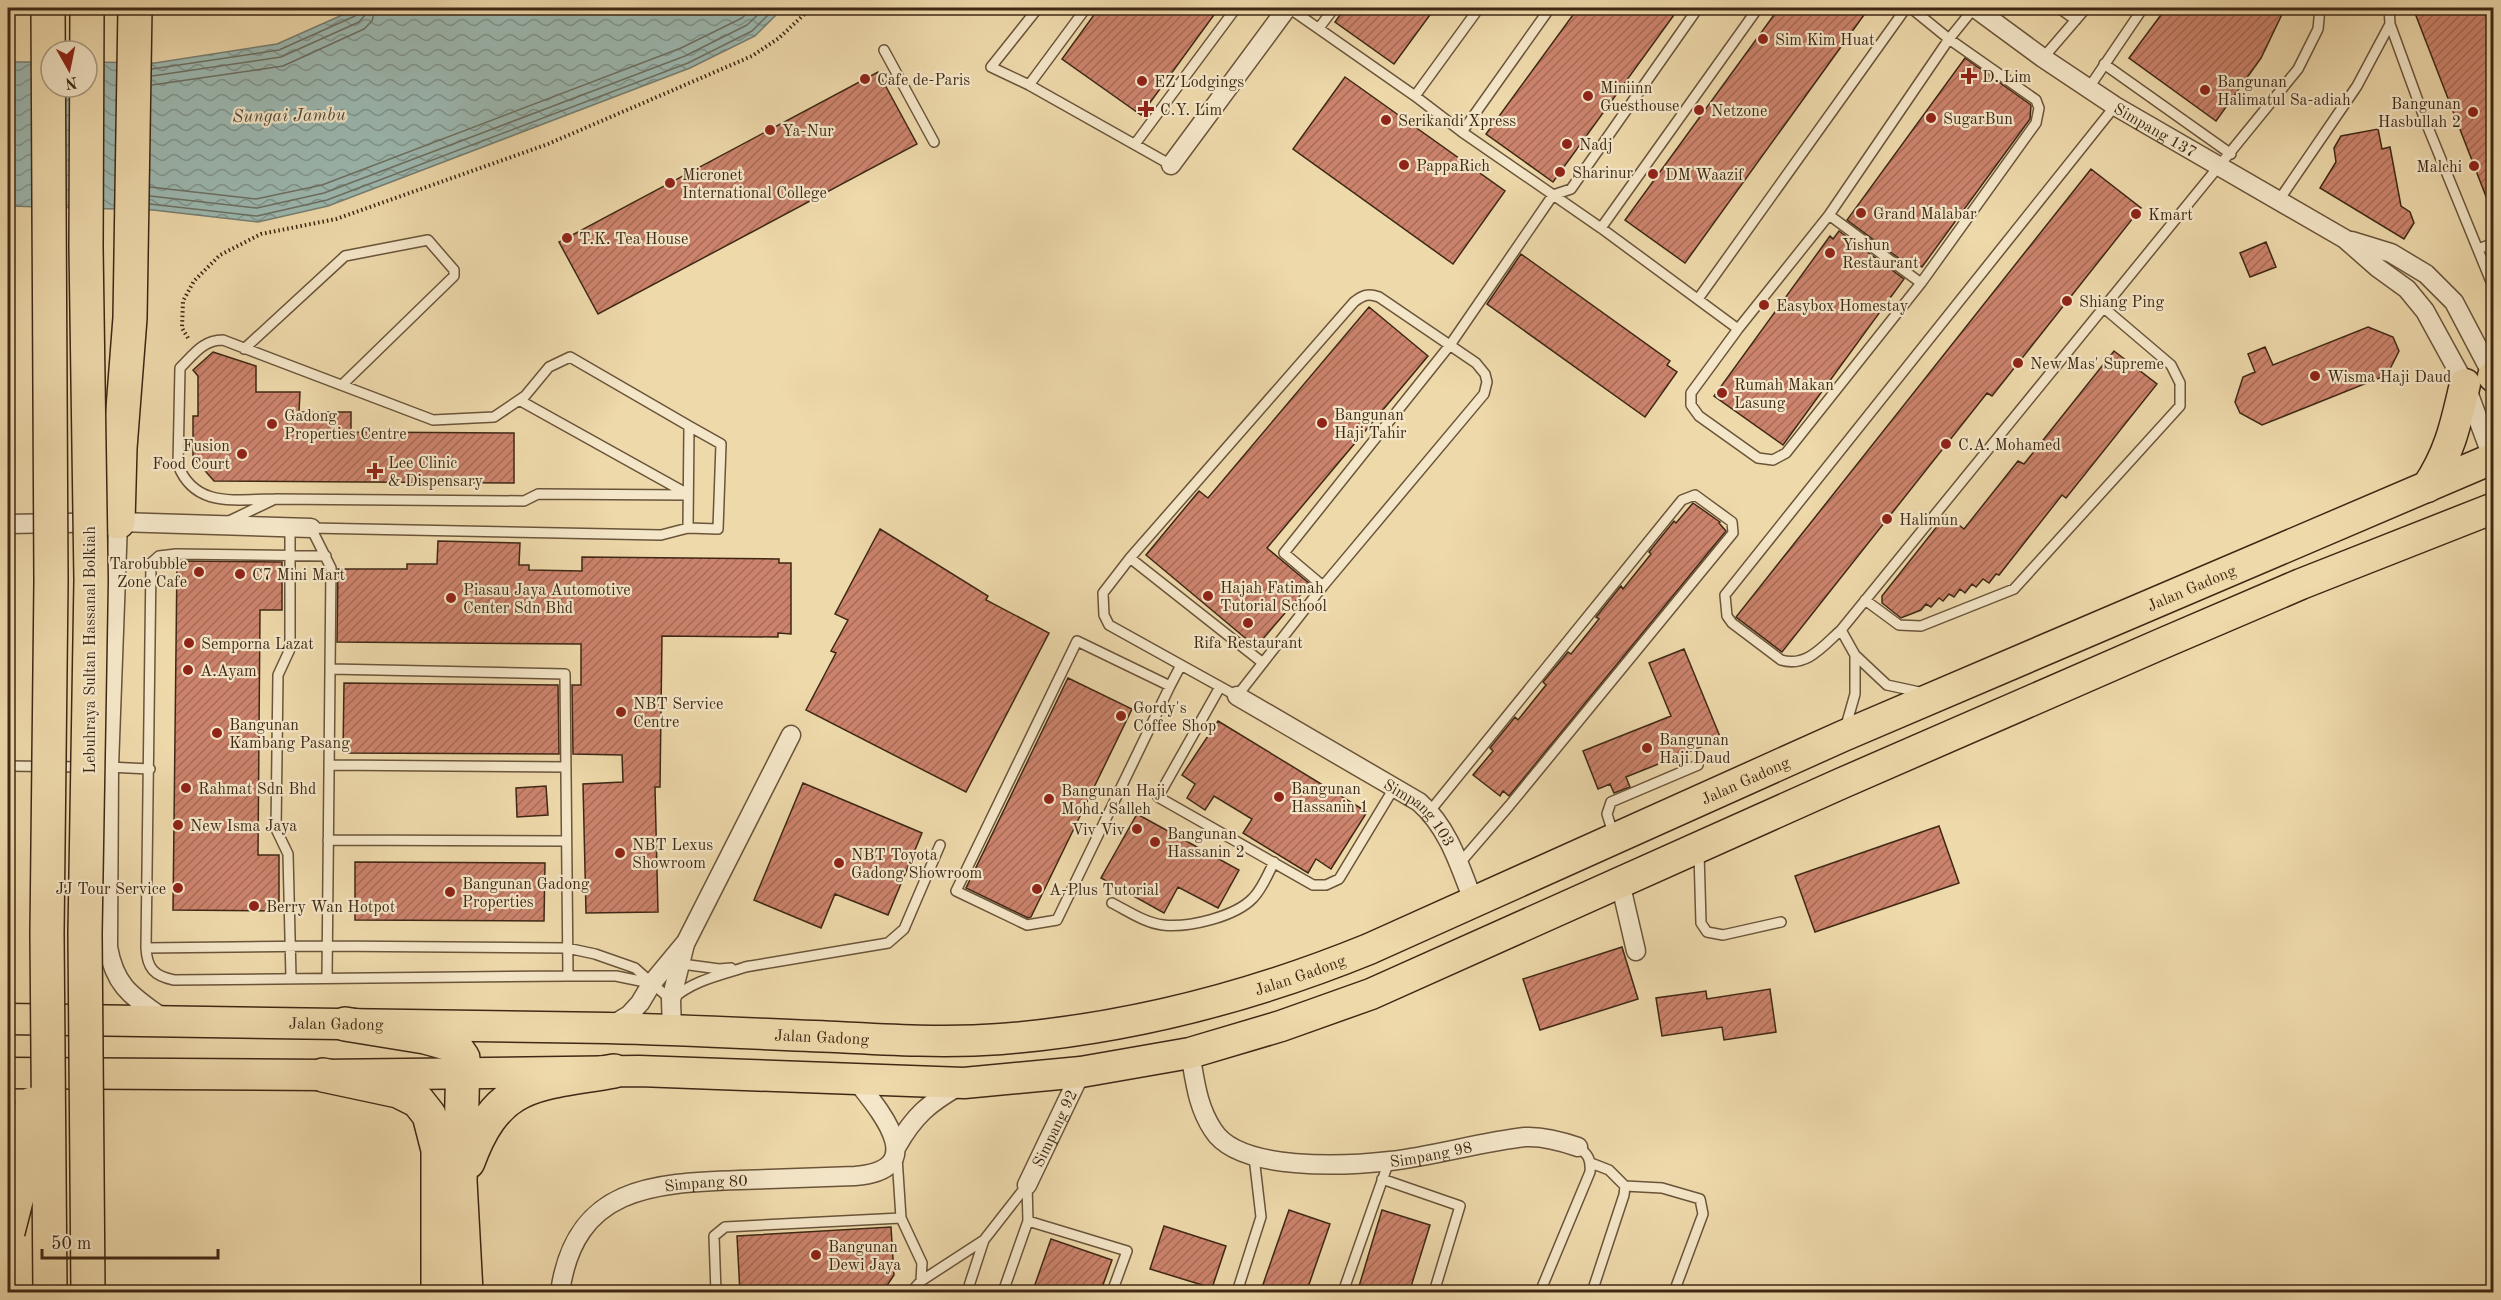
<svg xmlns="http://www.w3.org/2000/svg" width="2501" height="1300" viewBox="0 0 2501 1300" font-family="'Old Standard TT',serif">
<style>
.water{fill:url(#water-waves);stroke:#767f73;stroke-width:1.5}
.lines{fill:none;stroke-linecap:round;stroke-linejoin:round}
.shore{stroke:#6d7063;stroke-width:1.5}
.building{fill:url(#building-hatch);stroke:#3e2814;stroke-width:1.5}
.service-casing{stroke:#6a543a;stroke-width:12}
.minor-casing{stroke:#6a543a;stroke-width:21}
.primary-casing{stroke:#3e2814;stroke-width:33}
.motorway-casing{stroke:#3e2814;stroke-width:36}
.path{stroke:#3e2814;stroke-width:4;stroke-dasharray:1.5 3;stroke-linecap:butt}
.service{stroke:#f4e6c8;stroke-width:9}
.minor{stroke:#f4e6c8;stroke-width:18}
.primary{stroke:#eed9ab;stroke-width:30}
.motorway{stroke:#eed9ab;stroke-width:33}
.motorway-bridge-casing{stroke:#3e2814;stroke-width:36;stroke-linecap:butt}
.motorway-bridge{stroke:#eed9ab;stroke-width:33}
.poi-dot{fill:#8f2418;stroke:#f4e6c8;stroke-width:2}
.labels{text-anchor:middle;stroke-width:4.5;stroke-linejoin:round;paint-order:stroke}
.poi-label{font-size:16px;fill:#3e2814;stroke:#f4e6c8;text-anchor:start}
.street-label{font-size:16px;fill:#3e2814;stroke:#f4e6c8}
.water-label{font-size:18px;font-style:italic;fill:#564c3c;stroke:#f4e6c8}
</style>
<defs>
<pattern id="water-waves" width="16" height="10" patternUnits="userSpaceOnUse" patternTransform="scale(1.5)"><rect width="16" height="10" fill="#9cb9b2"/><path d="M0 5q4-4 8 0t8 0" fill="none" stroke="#819690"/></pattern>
<pattern id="building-hatch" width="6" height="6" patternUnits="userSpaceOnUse" patternTransform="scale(1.5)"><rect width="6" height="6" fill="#cc836c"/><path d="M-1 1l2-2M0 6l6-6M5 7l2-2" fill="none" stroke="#a76b58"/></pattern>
</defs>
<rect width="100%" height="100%" fill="#eed9ab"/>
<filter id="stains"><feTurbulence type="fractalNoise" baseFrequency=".00333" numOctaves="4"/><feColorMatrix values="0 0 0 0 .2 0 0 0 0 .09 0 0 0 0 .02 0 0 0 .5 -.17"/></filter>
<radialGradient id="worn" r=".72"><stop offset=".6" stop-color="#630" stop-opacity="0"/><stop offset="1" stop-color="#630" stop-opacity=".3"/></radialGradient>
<path class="water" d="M358 8H783L755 36 690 68 328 206 258 222 153 210 8 206V62H51V87H87V62L155 63 277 44Z"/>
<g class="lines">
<path class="shore" d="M152 69 279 50 355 16 359 8
M152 76 281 57 359 22 365 15 366 8
M152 85 283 66 364 29 372 21 375 8
M150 187 256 199 322 185 681 48 742 18 752 8
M150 196 257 208 324 193 685 56 747 25 765 8
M150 204 257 216 327 200 688 63 752 31 775 8"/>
</g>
<path class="building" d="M1099 8H1219L1141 115 1062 59Z
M1345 8H1435L1394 64 1335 22Z
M1578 8H1679L1553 182 1486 134Z
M1779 8H1869L1685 263 1625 220Z
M2166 8H2285L2261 58 2216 121 2129 58Z
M2413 8H2493V212H2492Z
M1965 58 2031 105 2030 119 1922 267 1915 263 1912 268 1847 220Z
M878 72 917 144 598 314 559 242Z
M1345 77 1505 191 1453 264 1293 149Z
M2378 129 2382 149 2390 147 2401 206 2410 212 2414 223 2404 239 2320 188 2336 162 2334 148 2341 136Z
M2091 169 2141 208 1992 396 1987 393 1782 652 1736 617Z
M1839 231 1904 279 1783 445 1714 396 1830 236 1833 239Z
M2266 242 2276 267 2250 277 2240 253Z
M1521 254 1670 361 1667 365 1677 372 1645 417 1487 304Z
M1369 307 1428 356 1267 548 1310 584 1256 647 1146 555 1199 491 1208 498Z
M2368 327 2393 337 2399 351 2387 375 2262 425 2240 413 2235 402 2243 377 2255 372 2248 354 2265 347 2273 365Z
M2114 351 2157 384 2066 498 2062 495 1999 575 1996 574 1989 583 1983 579 1976 587 1972 584 1965 593 1960 589 1954 597 1949 594 1943 601 1939 598 1931 607 1926 604 1921 610 1901 618 1882 603V596L1946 515 1964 529 2018 461 2024 464Z
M213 352 256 366V392H300L299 412H351V432L514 433V483L214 481 193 457V416H198V376L193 370Z
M1693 503 1720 522 1719 523 1726 531 1509 796 1503 791 1500 796 1473 775 1493 751 1490 748 1515 717 1518 720 1546 685 1543 682 1568 652 1571 654 1599 619 1596 617 1621 586 1623 589 1651 554 1649 552 1674 521 1676 523Z
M880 529 988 596 986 600 1049 633 966 792 806 710 836 653 831 651 848 620 835 614Z
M438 541 520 543 519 565H529V570L582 571V557L779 559V563H791V634L778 633V637L662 636 660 787H655L658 912 586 913 583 784 623 782 622 755 573 754 572 685H581V644L337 642 338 569H407V564H437Z
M177 561 282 562V610H260L258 855H279V911L173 910Z
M1684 649 1721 739 1626 777 1630 787 1614 793 1610 784 1598 789 1583 751 1671 716 1649 663Z
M1068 678 1132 709 1031 917 1028 918 966 888Z
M344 683 558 685 559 754 343 753Z
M1218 721 1367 812 1331 869 1316 859 1308 873 1243 833 1252 819 1214 796 1205 810 1187 798 1195 784 1182 775Z
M803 783 922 833 888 915 835 894 821 928 754 900Z
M546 786 548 815 517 817 516 788Z
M1137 814 1239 870 1218 908 1178 887 1164 913 1101 878Z
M1939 826 1959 883 1815 932 1795 876Z
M355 862 545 863 544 921 355 920Z
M1622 947 1638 999 1540 1030 1523 979Z
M1770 989 1776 1032 1724 1040 1722 1027 1662 1036 1656 998 1706 991 1707 999Z
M1289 1210 1330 1224 1306 1293H1260Z
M1382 1210 1430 1225 1409 1293H1357Z
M1164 1226 1226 1246 1212 1288 1150 1269Z
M891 1227 894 1275 882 1293H740L737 1236Z
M1051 1239 1112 1260 1100 1293H1032Z"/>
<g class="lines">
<defs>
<path id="service" d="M1038 8 991 67 1029 85 1171 165
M1289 8 1415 96 1462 132 1601 228 1738 329
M1911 8 1949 39 2036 100 2039 108 2036 123 1921 283 1786 453 1773 460 1758 458 1699 416 1691 405V393L1738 329 1829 215 1949 39 1974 8
M2059 8 2076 20
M2389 8 2390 24
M1319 28 1334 8
M884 50 934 142
M2043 58 2086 8
M2104 64 2231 154
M1029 85 1086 8
M2088 89 2143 8
M1415 96 1479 8
M2115 106 1725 595 1727 616 1732 623 1781 660C1807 668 1824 645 1841 630L2298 69 2318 29 2320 8
M1462 132 1550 8
M1135 144 1236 8
M2279 200 2357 86 2390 24 2425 120 2494 289
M1829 215 1921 283
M1601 228 1758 8
M2478 249 2494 243
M1698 299 1906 8
M244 349 345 256 428 240 454 270V276L342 385
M519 400 686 493
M275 499C237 499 195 509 178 465L180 368C194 354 203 340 223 340L433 420 494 417 525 396 549 367 570 357 689 426 688 528
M227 522 275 499 524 501 538 494 688 495
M290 528V649L278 675 276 829 288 854 291 978
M326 556 176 554 159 556 151 563 146 948 326 946 567 948 595 954 635 968 671 1000C693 980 721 975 749 966
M1130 558 1263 663
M1865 600 1899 625 1921 626 2014 589 2180 406V383L2171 365 2104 308
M1841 630 1855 655 1887 685 1924 693
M1181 665 1109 625 1104 615 1103 593 1130 558 1354 302C1363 295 1368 293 1379 297L1476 363 1485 374 1487 382 1484 394 1323 586 1284 553 1450 345 1553 195 1571 189 1698 8
M1170 686 1057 920 1027 925 956 891 1077 641 1170 686 1181 665 1237 696 1323 586
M1220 687 1158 797 1313 885H1326L1339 879 1394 788
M1845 729 1855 694V655
M329 765 565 767
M8 766 82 767
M108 767 150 769
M1430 811 1682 500 1695 495 1732 522 1733 533 1509 806 1459 864
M1614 836 1607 814 1611 802 1698 765
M328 840 565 841
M1699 853 1701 923 1707 932 1723 935 1781 922
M1112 903C1128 911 1145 923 1163 925 1188 928 1235 917 1253 898 1262 889 1268 874 1274 862
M146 948C147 968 154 976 174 980L568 976 565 674 331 669
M682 964 719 969 731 968
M745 967 888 943 904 929 940 845
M568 976H616L650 983
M327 978 331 568 311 528 661 535 688 528 718 529 721 444 689 426
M897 1157 901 1218 922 1263 921 1281
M1591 1163 1609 1170 1625 1186 1624 1195 1592 1292
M1382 1179 1460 1206 1434 1292
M1625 1186 1662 1188 1700 1199 1703 1214 1674 1292
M1028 1221 1127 1251 1112 1292
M984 1240 1027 1185 1028 1221 1003 1292
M716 1292 714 1236 725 1227 901 1218
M911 1292 921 1281 984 1240 967 1292
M1237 1292 1261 1217 1254 1157
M1343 1292 1389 1161
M1540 1292 1590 1172C1591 1159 1588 1154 1578 1147"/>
<g id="minor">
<path id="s1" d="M1975 8 2043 58 2115 106 2345 239 2378 268 2407 289 2425 311 2465 384 2494 462"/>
<path d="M1171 165 1287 8"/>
<path d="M2352 241 2391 253 2426 274 2454 302 2494 378"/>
<path d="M118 522 109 767 108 947C115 987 132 996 164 1019"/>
<path d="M8 524 118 522 311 528"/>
<path id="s2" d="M1237 696 1419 802C1449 828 1460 867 1474 903"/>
<path d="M1620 882 1636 951"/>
<path d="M611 1026 629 1015 640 1003 652 983 686 942 791 735"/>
<path d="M672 1030 671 1000 685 944"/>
<path id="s3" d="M1190 1053C1195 1080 1197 1106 1213 1130 1239 1172 1347 1166 1390 1161 1435 1156 1480 1142 1525 1137 1543 1136 1561 1141 1578 1147"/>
<path d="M897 1146C914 1116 929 1103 959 1086"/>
<path id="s4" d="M1027 1185 1081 1072"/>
<path id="s5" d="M560 1292C575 1187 651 1183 740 1180 778 1179 816 1177 855 1176 932 1170 880 1111 855 1079"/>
</g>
<g id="primary">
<path d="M2493 376 2494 377"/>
<path d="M2427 487C2450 453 2456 423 2465 384"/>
<path id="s6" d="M8 1019C208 1021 408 1024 608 1028 684 1030 760 1034 836 1037 891 1040 947 1043 1001 1039 1128 1029 1251 997 1369 949L1843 736 2494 458"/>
<path d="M8 1073 323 1075 639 1071 964 1083 1081 1072 1190 1053 1281 1026 1371 994 1840 784 2161 644 2301 584 2494 508"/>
</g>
<path id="motorway" d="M118 522 120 448 130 318 135 8
M345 1024 425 1037 454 1045 463 1058 460 1181 466 1292
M323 1075 398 1091 418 1101 429 1115 438 1150V1292
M468 1162C498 1079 537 1085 614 1071"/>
</defs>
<use href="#service" class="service-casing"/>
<use href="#minor" class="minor-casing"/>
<use href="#primary" class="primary-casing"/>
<use href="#motorway" class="motorway-casing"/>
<path class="path" d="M2336 9H2373
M188 338 182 328 183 301 194 281 220 255 261 234 336 219 548 144 752 56 779 38 811 8"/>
<use href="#service" class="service"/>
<use href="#minor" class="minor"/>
<use href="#primary" class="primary"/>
<use href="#motorway" class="motorway"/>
<defs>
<path id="motorway-bridge" d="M48 8 51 582 47 934 50 1292
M87 8 86 247 91 580 85 934 88 1292
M8 1232 20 1185 32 1104"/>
</defs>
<use href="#motorway-bridge" class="motorway-bridge-casing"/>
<use href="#motorway-bridge" class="motorway-bridge"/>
</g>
<g class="poi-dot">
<circle cx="1763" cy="39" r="6"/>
<path d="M1966 67h6v6h6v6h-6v6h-6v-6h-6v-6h6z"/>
<circle cx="865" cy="79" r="6"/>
<circle cx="1142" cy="81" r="6"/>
<circle cx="2205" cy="90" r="6"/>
<circle cx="1588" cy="96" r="6"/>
<path d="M1143 100h6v6h6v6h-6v6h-6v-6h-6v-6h6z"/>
<circle cx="1699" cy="110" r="6"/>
<circle cx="2473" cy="112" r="6"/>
<circle cx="1931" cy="118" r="6"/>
<circle cx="1386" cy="120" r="6"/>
<circle cx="770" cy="130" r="6"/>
<circle cx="1567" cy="144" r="6"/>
<circle cx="1404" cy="165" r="6"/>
<circle cx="2474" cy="166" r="6"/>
<circle cx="1560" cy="172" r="6"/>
<circle cx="1653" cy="174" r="6"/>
<circle cx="670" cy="183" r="6"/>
<circle cx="1861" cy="213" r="6"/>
<circle cx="2136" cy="214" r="6"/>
<circle cx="567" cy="238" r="6"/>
<circle cx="1830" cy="253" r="6"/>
<circle cx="2067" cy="301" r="6"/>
<circle cx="1764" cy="305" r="6"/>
<circle cx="2018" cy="363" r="6"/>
<circle cx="2315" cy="376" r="6"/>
<circle cx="1722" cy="393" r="6"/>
<circle cx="1322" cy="423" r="6"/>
<circle cx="272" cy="424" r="6"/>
<circle cx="1946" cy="444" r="6"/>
<circle cx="242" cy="454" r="6"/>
<path d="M372 462h6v6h6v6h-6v6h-6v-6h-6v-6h6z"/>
<circle cx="1887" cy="519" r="6"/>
<circle cx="199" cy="572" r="6"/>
<circle cx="240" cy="574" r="6"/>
<circle cx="1208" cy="596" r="6"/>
<circle cx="451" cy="598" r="6"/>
<circle cx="1248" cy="623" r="6"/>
<circle cx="189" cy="643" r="6"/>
<circle cx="188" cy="670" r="6"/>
<circle cx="621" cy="712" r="6"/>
<circle cx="1121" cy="716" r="6"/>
<circle cx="217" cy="733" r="6"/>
<circle cx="1647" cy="748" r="6"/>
<circle cx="186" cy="788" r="6"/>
<circle cx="1279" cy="797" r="6"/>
<circle cx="1049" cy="799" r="6"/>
<circle cx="178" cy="825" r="6"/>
<circle cx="1137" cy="829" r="6"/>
<circle cx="1155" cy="842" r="6"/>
<circle cx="620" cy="853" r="6"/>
<circle cx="839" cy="863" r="6"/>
<circle cx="178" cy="888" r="6"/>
<circle cx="1037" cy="889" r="6"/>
<circle cx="450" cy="892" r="6"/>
<circle cx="254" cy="906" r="6"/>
<circle cx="816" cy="1255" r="6"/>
</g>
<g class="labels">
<g class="poi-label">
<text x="1775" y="45">Sim Kim Huat</text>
<text x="1982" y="82">D. Lim</text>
<text x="877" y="85">Cafe de-Paris</text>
<text x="1154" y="87">EZ Lodgings</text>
<text x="2217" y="87">Bangunan<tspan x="2217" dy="18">Halimatul Sa-adiah</tspan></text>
<text x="1600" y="93">Miniinn<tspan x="1600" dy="18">Guesthouse</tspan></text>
<text x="2461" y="109" text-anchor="end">Bangunan<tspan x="2461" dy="18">Hasbullah 2</tspan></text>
<text x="1160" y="115">C.Y. Lim</text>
<text x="1711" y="116">Netzone</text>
<text x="1943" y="124">SugarBun</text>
<text x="1398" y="126">Serikandi Xpress</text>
<text x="782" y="136">Ya-Nur</text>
<text x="1579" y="150">Nadj</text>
<text x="1416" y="171">PappaRich</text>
<text x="2462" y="172" text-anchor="end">Malchi</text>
<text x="1572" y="178">Sharinur</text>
<text x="682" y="180">Micronet<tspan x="682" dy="18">International College</tspan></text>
<text x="1665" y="180">DM Waazif</text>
<text x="1873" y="219">Grand Malabar</text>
<text x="2148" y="220">Kmart</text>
<text x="579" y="244">T.K. Tea House</text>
<text x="1842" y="250">Yishun<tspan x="1842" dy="18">Restaurant</tspan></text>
<text x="2079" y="307">Shiang Ping</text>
<text x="1776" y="311">Easybox Homestay</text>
<text x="2030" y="369">New Mas' Supreme</text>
<text x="2327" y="382">Wisma Haji Daud</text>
<text x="1734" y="390">Rumah Makan<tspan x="1734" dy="18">Lasung</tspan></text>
<text x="1334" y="420">Bangunan<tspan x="1334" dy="18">Haji Tahir</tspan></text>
<text x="284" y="421">Gadong<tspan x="284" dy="18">Properties Centre</tspan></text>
<text x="1958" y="450">C.A. Mohamed</text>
<text x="230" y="451" text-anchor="end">Fusion<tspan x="230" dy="18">Food Court</tspan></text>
<text x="388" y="468">Lee Clinic<tspan x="388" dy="18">&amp; Dispensary</tspan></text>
<text x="1899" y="525">Halimun</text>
<text x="187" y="569" text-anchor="end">Tarobubble<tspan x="187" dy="18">Zone Cafe</tspan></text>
<text x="252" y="580">C7 Mini Mart</text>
<text x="1220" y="593">Hajah Fatimah<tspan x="1220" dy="18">Tutorial School</tspan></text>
<text x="463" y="595">Piasau Jaya Automotive<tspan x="463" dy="18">Center Sdn Bhd</tspan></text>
<text x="1248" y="648" text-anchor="middle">Rifa Restaurant</text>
<text x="201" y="649">Semporna Lazat</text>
<text x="200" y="676">A.Ayam</text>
<text x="633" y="709">NBT Service<tspan x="633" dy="18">Centre</tspan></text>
<text x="1133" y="713">Gordy's<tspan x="1133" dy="18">Coffee Shop</tspan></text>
<text x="229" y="730">Bangunan<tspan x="229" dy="18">Kambang Pasang</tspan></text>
<text x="1659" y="745">Bangunan<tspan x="1659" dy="18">Haji Daud</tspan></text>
<text x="198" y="794">Rahmat Sdn Bhd</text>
<text x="1291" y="794">Bangunan<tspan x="1291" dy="18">Hassanin 1</tspan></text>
<text x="1061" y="796">Bangunan Haji<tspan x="1061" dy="18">Mohd. Salleh</tspan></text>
<text x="190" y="831">New Isma Jaya</text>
<text x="1125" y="835" text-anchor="end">Viv Viv</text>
<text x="1167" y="839">Bangunan<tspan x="1167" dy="18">Hassanin 2</tspan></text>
<text x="632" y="850">NBT Lexus<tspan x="632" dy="18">Showroom</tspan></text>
<text x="851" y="860">NBT Toyota<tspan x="851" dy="18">Gadong Showroom</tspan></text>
<text x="462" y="889">Bangunan Gadong<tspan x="462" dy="18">Properties</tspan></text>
<text x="166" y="894" text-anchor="end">JJ Tour Service</text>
<text x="1049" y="895">A-Plus Tutorial</text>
<text x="266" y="912">Berry Wan Hotpot</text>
<text x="828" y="1252">Bangunan<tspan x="828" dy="18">Dewi Jaya</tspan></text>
</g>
<g class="street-label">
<text dy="6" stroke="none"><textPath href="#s1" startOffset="218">Simpang 137</textPath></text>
<text dy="6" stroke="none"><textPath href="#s6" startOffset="2272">Jalan Gadong</textPath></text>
<text transform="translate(89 650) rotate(-90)" y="6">Lebuhraya Sultan Hassanal Bolkiah</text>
<text dy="6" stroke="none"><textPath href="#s6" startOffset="1786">Jalan Gadong</textPath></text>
<text dy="6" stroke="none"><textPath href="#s2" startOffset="218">Simpang 103</textPath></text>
<text dy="6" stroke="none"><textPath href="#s6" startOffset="1300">Jalan Gadong</textPath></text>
<text dy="6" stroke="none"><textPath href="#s6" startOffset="328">Jalan Gadong</textPath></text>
<text dy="6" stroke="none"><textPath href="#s6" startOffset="814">Jalan Gadong</textPath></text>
<text dy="6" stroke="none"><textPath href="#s4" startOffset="63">Simpang 92</textPath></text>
<text dy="6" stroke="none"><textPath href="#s3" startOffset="309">Simpang 98</textPath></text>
<text dy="6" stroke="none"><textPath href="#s5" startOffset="204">Simpang 80</textPath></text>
</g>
<g class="water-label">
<text transform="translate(289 115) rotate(-1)" y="6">Sungai Jambu</text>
</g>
</g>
<rect width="2501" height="1300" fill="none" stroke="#eed9ab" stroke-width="30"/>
<rect x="9" y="9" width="2483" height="1282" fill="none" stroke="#3e2814" stroke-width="3"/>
<rect x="15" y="15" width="2471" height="1270" fill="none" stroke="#3e2814" stroke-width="1.5"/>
<g transform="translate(69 69) rotate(171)"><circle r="28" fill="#f4e6c8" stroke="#ab9a80" stroke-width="1.5"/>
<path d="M0-4.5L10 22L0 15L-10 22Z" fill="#8f2418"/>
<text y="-9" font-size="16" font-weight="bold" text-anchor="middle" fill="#3e2814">N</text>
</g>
<path d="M42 1249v9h176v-9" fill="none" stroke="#3e2814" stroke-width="3"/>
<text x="51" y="1249" font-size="18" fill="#3e2814" stroke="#f4e6c8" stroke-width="4.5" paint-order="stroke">50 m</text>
<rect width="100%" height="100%" filter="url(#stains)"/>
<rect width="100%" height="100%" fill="url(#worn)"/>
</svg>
